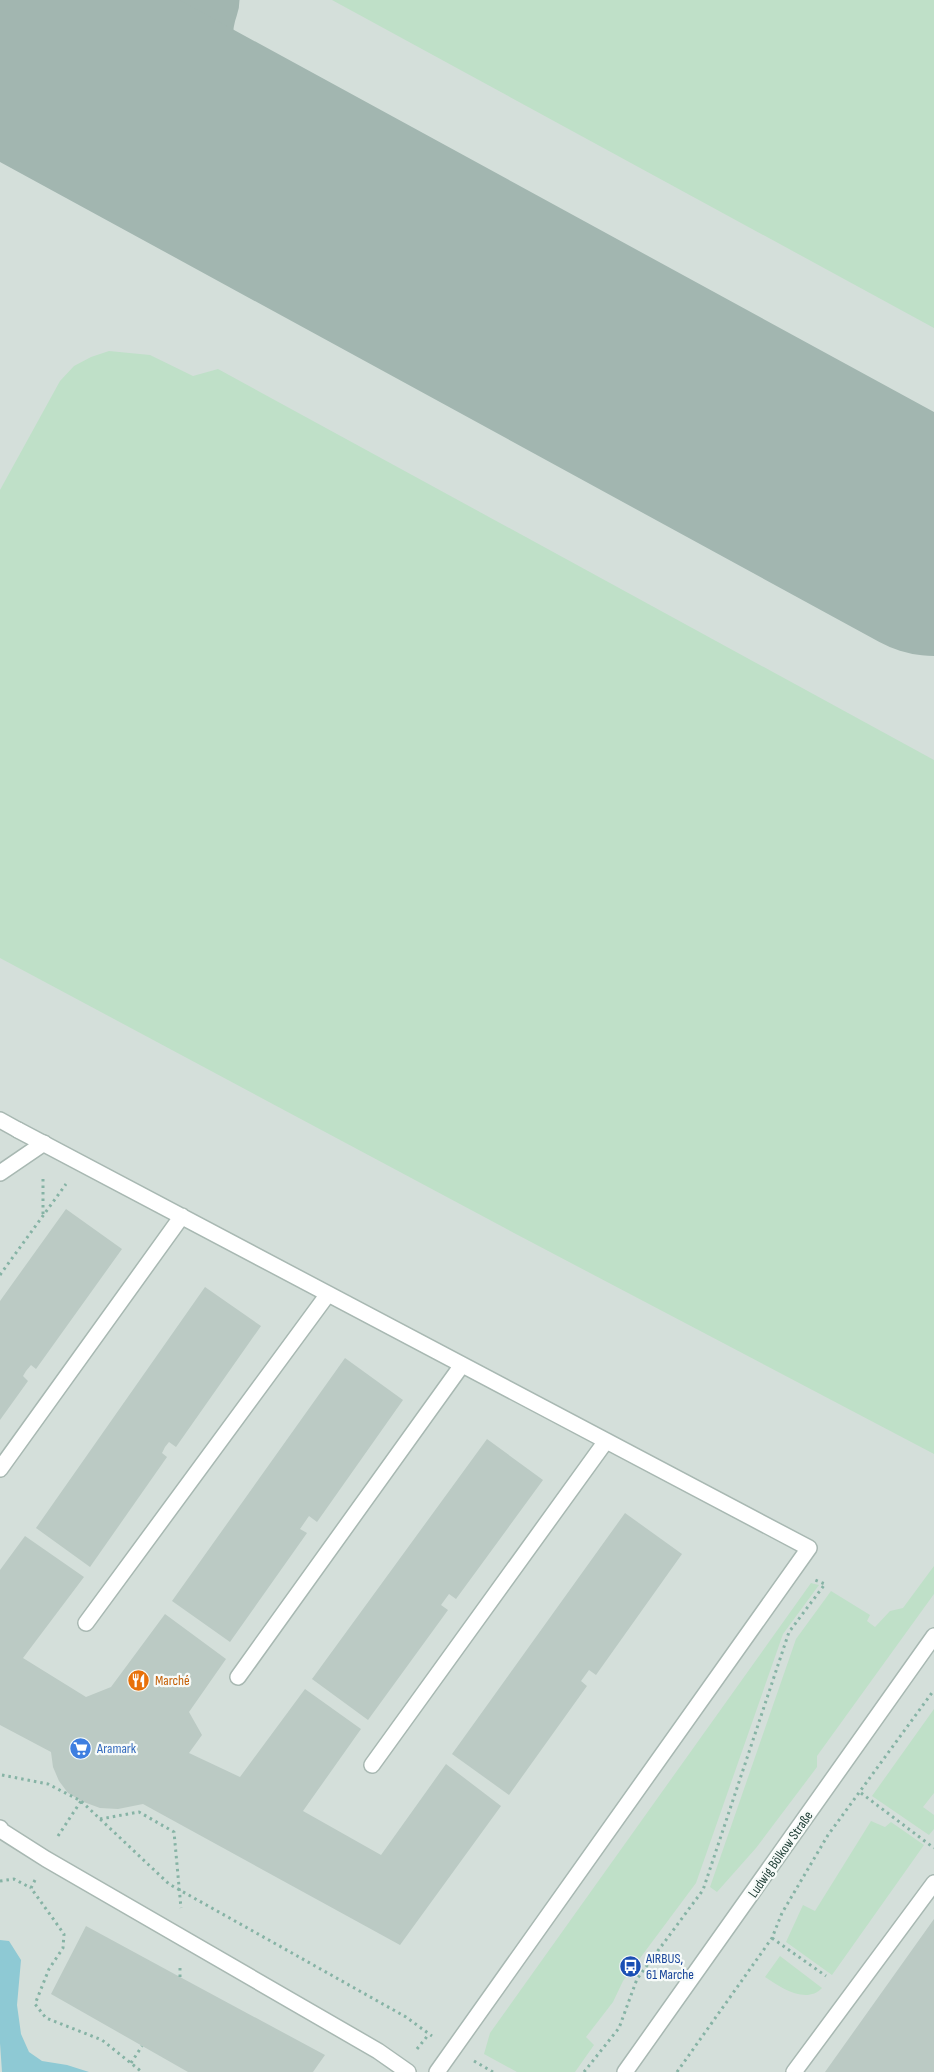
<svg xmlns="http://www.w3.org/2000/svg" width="934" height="2072" viewBox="0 0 934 2072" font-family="'Sofia Sans Condensed',sans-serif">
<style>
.built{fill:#d4dfda}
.green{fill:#bfe0c8}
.water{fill:#8ec9d4}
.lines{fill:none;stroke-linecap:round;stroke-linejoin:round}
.taxiway{stroke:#a2b6b0;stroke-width:91}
.runway{stroke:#a2b6b0;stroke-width:228}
.building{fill:#bbcac4}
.lane-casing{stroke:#a8b8b2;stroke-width:18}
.street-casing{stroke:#a8b8b2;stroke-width:18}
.path{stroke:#86b3a5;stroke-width:3;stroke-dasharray:2.5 4;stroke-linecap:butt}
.lane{stroke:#fff;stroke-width:15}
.street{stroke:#fff;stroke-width:15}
.labels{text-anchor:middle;stroke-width:4.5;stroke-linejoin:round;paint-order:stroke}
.food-label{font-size:14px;fill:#c56008;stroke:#f7fbf9;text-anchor:start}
.shop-label{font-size:14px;fill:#366cbe;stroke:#f7fbf9;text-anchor:start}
.street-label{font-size:14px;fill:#24423a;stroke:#f7fbf9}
.transit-label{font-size:14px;fill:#164399;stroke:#f7fbf9;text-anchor:start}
</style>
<rect width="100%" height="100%" fill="#e6efeb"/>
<path class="built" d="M0 0H934V2072H0Z"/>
<path class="green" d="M332 0H934V328Z
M109 351 150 355 193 376 218 369 934 760V1454L514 1233 0 958V490L60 381 74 366 91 357Z
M934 1566V1594L817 1756V1767L756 1848 717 1892 710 1887 796 1639 831 1591 870 1615 867 1621 875 1627 890 1611 903 1608Z
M811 1583 819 1585 783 1634 696 1883 623 1981 613 2002 586 2037 594 2045 575 2072H517L484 2054 490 2033Z
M934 1709V1793L923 1807 934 1815V1829L929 1835 872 1796Z
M871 1821 885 1827 891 1822 924 1845 832 1975 786 1942 803 1905 815 1911Z
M780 1956 822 1988C806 2005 780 1987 765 1977Z"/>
<path class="water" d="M0 1940 9 1941 21 1960 17 2005 21 2034 29 2052 42 2061 67 2065 89 2072H2L0 2043Z"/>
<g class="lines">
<path class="taxiway" d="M194 0C177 47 194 107 227 143 237 154 249 164 260 174"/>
<path class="runway" d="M0 32 934 542"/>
</g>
<path class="building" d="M66 1209 122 1249 36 1369 31 1365 26 1371 23 1376 28 1381 0 1420V1301Z
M205 1287 261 1326 176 1447 169 1442 165 1447 162 1453 167 1457 90 1567 36 1528Z
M345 1358 403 1400 317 1522 309 1516 300 1529 307 1533 230 1642 172 1601Z
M487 1439 543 1480 456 1599 449 1594 441 1605 448 1610 368 1720 312 1679Z
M625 1513 682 1554 596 1675 589 1670 581 1681 587 1686 509 1795 452 1754Z
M25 1536 84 1577 23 1658 86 1697 111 1687 165 1614 226 1659 189 1712 202 1735 189 1753 240 1777 305 1689 361 1729 303 1811 381 1855 446 1764 501 1806 400 1945 143 1804 118 1809 100 1808 81 1801 68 1793 59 1781 53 1767 51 1752 0 1725V1570Z
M934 1919V2072H825Z
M86 1926 180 1977 325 2055 313 2072H188L51 1994Z"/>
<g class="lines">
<defs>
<path id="lane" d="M0 1120 18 1130
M0 1173 44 1143
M794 2072 934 1883"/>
<path id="street" d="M18 1130 809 1548 437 2072
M0 1469 182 1216
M86 1623 328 1294
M238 1677 462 1365
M372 1765 606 1441
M0 1828 2 1831 46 1859 378 2051 408 2072
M625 2072 934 1636"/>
</defs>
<use href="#lane" class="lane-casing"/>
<use href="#street" class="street-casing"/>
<path class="path" d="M43 1214V1175
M0 1275 66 1184
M2 1775 48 1784 81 1801 169 1884 406 2017 432 2036
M861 1793 934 1848
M100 1819 139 1812 174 1832 181 1908
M58 1836 81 1801
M35 1880 31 1888 64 1934 63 1948 49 1969 35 2004 46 2018 102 2040 142 2072
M0 1881 14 1879 31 1888
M772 1938 826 1976
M180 1977V1966
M417 2049 429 2034
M474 2061 493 2072
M131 2063 142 2046
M584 2072 619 2028 637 1979 703 1890 789 1632 825 1584 815 1580
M677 2072 772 1938 782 1913 828 1835 934 1690"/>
<use href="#lane" class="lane"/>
<use href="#street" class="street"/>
</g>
<defs>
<symbol id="restaurant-disc" viewBox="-11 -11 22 22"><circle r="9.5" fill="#e8710a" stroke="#f7fbf9"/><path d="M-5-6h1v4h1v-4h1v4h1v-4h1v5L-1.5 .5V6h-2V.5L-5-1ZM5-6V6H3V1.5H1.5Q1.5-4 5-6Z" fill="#fff"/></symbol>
<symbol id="supermarket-disc" viewBox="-11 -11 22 22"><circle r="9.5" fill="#3f7fe0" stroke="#f7fbf9"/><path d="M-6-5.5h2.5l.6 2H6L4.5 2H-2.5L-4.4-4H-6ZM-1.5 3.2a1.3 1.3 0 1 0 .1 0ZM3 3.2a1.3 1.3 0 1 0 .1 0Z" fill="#fff"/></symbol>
<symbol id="bus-disc" viewBox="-11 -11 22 22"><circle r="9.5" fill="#1a4fb4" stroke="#f7fbf9"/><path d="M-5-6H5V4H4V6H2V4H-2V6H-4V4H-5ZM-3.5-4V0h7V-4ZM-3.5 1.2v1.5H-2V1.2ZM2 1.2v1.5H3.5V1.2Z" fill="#fff"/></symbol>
</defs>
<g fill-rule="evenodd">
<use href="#restaurant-disc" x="126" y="1668" width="25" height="25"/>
<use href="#supermarket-disc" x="68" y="1736" width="25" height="25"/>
<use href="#bus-disc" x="618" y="1954" width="25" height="25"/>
</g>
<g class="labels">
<g class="food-label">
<text x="155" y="1685">Marché</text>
</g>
<g class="shop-label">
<text x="97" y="1753">Aramark</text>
</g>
<g class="street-label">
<text transform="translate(780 1854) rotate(-55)" y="5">Ludwig Bölkow Straße</text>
</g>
<g class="transit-label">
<text x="646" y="1963">AIRBUS,<tspan x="646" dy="16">61 Marche</tspan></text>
</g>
</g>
</svg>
